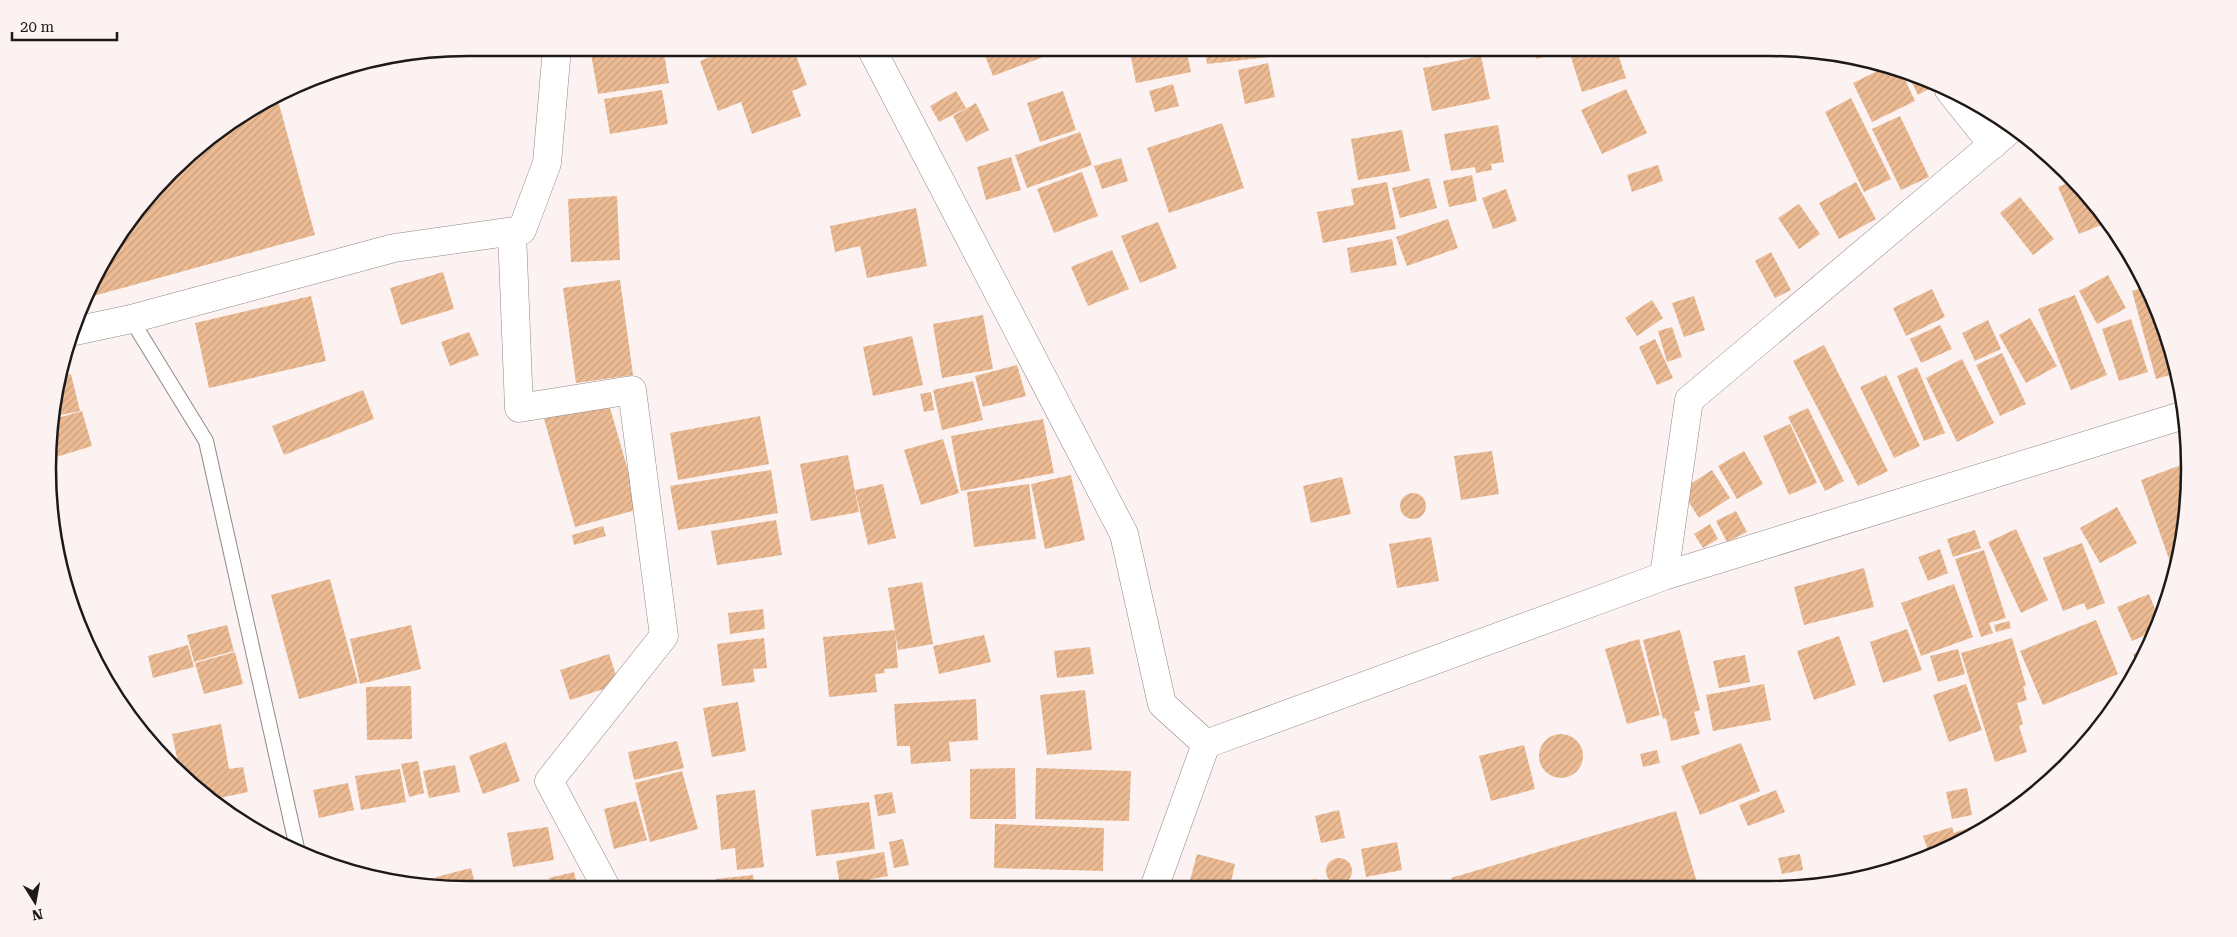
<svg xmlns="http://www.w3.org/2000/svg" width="2237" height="937" viewBox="0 0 2237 937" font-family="'Roboto Serif',serif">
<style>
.building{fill:url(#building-hatch)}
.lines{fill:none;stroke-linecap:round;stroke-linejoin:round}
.lane-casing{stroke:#908887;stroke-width:16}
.street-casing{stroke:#908887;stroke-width:29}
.lane{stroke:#fff;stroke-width:14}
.street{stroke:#fff;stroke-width:28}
.rim{fill:none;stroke:#1c1918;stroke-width:2.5}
</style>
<defs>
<pattern id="building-hatch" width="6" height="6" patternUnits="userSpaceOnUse" patternTransform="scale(1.25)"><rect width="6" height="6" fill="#ecbb94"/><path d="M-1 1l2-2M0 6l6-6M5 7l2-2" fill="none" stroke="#caa07f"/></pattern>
</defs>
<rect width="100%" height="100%" fill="#fbf2f1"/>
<path class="building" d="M590 48H663L669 83 598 94Z
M712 48H793L807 85 792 91 801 116 752 134 741 102 718 111 700 61 715 55Z
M982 48H1058L1059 51 993 76Z
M1154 48H1186L1191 72 1136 83 1130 52Z
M1205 48H1277L1278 56 1207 64Z
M1423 48H1471L1425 58Z
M1533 48H1565V51L1536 59Z
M1568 48H1616L1626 78 1582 92Z
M1481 56 1490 99 1432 111 1423 68Z
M1268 63 1275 97 1245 104 1238 70Z
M1886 67 1900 69 1915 101 1872 122 1853 83Z
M1906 71 1923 79 1929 89 1918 95Z
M1173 84 1179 106 1155 112 1149 91Z
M1626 89 1647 133 1602 154 1581 110Z
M662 90 668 124 610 134 604 99Z
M956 91 966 108 939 122 930 106Z
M1063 91 1076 130 1040 142 1027 103Z
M1851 98 1891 179 1864 192 1825 112Z
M976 103 989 130 966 142 953 116Z
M279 104 315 235 86 298 104 258 191 152 244 114Z
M1900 116 1929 177 1901 190 1872 129Z
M1222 123 1244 188 1169 213 1147 148Z
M1498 125 1504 162 1491 164 1492 170 1476 173 1475 167 1451 171 1444 134Z
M1402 130 1410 171 1358 180 1351 139Z
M1080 132 1092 165 1027 188 1015 155Z
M1011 157 1021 190 986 200 977 167Z
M1121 158 1128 181 1102 189 1094 166Z
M1658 165 1663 181 1632 192 1627 175Z
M1082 172 1098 216 1054 233 1037 189Z
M1472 175 1477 201 1449 207 1443 181Z
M1429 178 1437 208 1400 218 1392 188Z
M2073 181 2102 212 2108 222 2079 234 2058 187Z
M1387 182 1396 229 1323 243 1317 212 1354 205 1351 189Z
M1856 182 1876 219 1839 239 1819 203Z
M1506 189 1517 221 1493 229 1482 198Z
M617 196 620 260 571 262 568 199Z
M2020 197 2054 239 2033 255 2000 213Z
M1799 204 1820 234 1799 249 1778 218Z
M916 208 927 266 867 278 860 246 835 252 830 226Z
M1448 219 1458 248 1407 266 1396 237Z
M1158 222 1177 268 1140 283 1121 236Z
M1392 239 1397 265 1351 273 1347 248Z
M2121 243 2139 270 2133 273 2118 244Z
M1112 250 1129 289 1088 306 1071 267Z
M1771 252 1791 290 1775 298 1755 261Z
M443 272 454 309 401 325 390 288Z
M2108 275 2126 308 2097 324 2079 291Z
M620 280 633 375 576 383 563 288Z
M2148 286 2175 359 2177 373 2156 379 2132 291Z
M1932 289 1945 317 1906 336 1893 308Z
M2075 295 2107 375 2071 390 2038 309Z
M311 296 326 361 209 388 195 323Z
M1694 296 1705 330 1684 337 1672 303Z
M1652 300 1663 318 1637 336 1625 318Z
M983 315 993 369 942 378 933 324Z
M2030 318 2057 366 2026 383 1999 335Z
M2131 319 2148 372 2119 381 2102 329Z
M1988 320 2001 349 1975 361 1962 333Z
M1940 325 1952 349 1921 363 1910 339Z
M1672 327 1682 357 1667 362 1658 331Z
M469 332 479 355 450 366 441 342Z
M912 336 923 385 873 396 863 347Z
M1655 339 1673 378 1657 385 1639 347Z
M1824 345 1888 471 1858 486 1793 361Z
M2002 353 2026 404 2000 416 1976 365Z
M1962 359 1994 423 1957 442 1926 378Z
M1017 365 1026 396 983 407 975 376Z
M1917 367 1945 433 1924 441 1897 376Z
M71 374 80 411 51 417 60 376Z
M1886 375 1920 446 1894 458 1860 387Z
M973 381 983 420 942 430 933 390Z
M363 390 374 419 284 455 272 426Z
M931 392 934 410 924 412 920 394Z
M608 401 639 509 575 527 544 419Z
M1808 408 1844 481 1825 491 1788 417Z
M82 411 92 446 53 458 51 420Z
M760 416 769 464 678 480 670 433Z
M1043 419 1054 473 961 491 951 436Z
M1790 424 1817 483 1789 495 1763 436Z
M943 439 959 493 921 505 904 450Z
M1492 451 1499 494 1461 500 1454 456Z
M1744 451 1763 484 1737 499 1718 466Z
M848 455 859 512 811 521 800 464Z
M2181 465 2187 482 2186 523 2177 560 2170 562 2141 480Z
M771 470 778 513 678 530 670 486Z
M1712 470 1730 498 1699 518 1681 490Z
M1071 475 1085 540 1045 549 1031 484Z
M1342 477 1351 514 1311 523 1303 486Z
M883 484 896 538 868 545 855 490Z
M1029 484 1036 539 974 547 967 492Z
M1400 506a13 13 0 1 1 26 0a13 13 0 1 1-26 0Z
M2117 507 2137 543 2100 563 2080 528Z
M1736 511 1747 532 1727 542 1716 521Z
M776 520 782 555 717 565 711 531Z
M1710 524 1718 539 1703 548 1694 534Z
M603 526 606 536 574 545 572 535Z
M2016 529 2048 600 2021 613 1988 542Z
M1975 530 1981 548 1953 557 1947 539Z
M1431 537 1439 581 1397 588 1389 544Z
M2082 543 2105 603 2087 610 2084 603 2063 611 2043 558Z
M1940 549 1948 573 1928 581 1918 557Z
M1984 550 2006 618 1989 623 1993 633 1981 637 1955 559Z
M1864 568 1874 607 1804 625 1794 587Z
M330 579 358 683 299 699 271 595Z
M922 582 933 644 898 650 888 588Z
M1954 584 1973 637 1921 656 1901 603Z
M2149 594 2159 619 2153 632 2132 641 2117 607Z
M763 609 765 629 730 634 728 613Z
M2096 620 2118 674 2043 705 2020 651Z
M2009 621 2011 628 1996 632 1994 625Z
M227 625 234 651 194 662 187 635Z
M411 625 421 669 360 684 350 639Z
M1907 629 1922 670 1883 683 1870 642Z
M895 630 898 668 884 669 885 673 875 674 877 692 829 697 823 637Z
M1680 630 1700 710 1694 712 1700 734 1671 741 1666 718 1663 719 1643 640Z
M984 635 991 662 939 674 933 646Z
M1839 636 1856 685 1814 700 1797 651Z
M764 638 767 668 753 669 755 682 722 686 717 644Z
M2012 638 2026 686H2023L2027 700 2017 703 2023 724 2019 726 2027 752 1995 762 1961 653Z
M1639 639 1660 715 1627 724 1605 649Z
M188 645 194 667 153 678 148 656Z
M1090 647 1094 674 1057 678 1054 651Z
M1958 649 1965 674 1938 682 1930 656Z
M2145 649 2137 665 2133 654Z
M235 652 243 684 204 694 195 663Z
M609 654 619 684 570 700 560 670Z
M1745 655 1750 682 1719 688 1713 661Z
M1764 684 1771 720 1713 731 1706 695Z
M1966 684 1982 730 1949 742 1933 695Z
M411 686 412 739 367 740 366 687Z
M1085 690 1092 750 1047 755 1040 695Z
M976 699 978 740 949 742 951 761 911 764 910 746H897L894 704Z
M738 702 746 751 712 757 703 708Z
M221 724 229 769 243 767 248 792 210 800 180 772 172 734Z
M1539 756a22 22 0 1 1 44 0a22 22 0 1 1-44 0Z
M677 741 684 768 634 780 628 752Z
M506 742 520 781 483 794 469 756Z
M1741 743 1760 791 1700 815 1681 766Z
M1524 745 1535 789 1491 801 1479 756Z
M1657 750 1660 763 1643 767 1640 754Z
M418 761 424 793 409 797 401 764Z
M455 765 460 792 429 798 423 771Z
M1015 768 1016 819H970V769Z
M1036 768 1131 771 1129 821 1035 819Z
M400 769 406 802 361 810 355 776Z
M682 771 698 829 650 842 635 783Z
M348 783 354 810 319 818 313 790Z
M1967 788 1972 815 1952 819 1946 792Z
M755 790 764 867 737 870 735 848 721 850 716 795Z
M1776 790 1785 812 1748 826 1739 805Z
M892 792 896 813 878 816 874 795Z
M636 801 647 840 614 849 604 809Z
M869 802 875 849 816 856 811 810Z
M1339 810 1345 838 1321 843 1315 816Z
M1676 811 1698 886 1454 887 1451 878Z
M1985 822 1930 857 1911 862 1909 857 1928 850 1923 836 1952 827 1954 833Z
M995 824 1104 828 1103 871 994 868Z
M548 827 554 860 513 867 507 833Z
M903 839 909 865 894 868 889 842Z
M1397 842 1402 870 1366 877 1361 849Z
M884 852 888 876 840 885 836 861Z
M1197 854 1235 864 1230 887 1188 888Z
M1800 854 1803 870 1782 874 1778 858Z
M1326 871a13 13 0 1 1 26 0a13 13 0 1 1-26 0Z
M471 868 476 889 438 885 436 877Z
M574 872 578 889H552L549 878Z
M753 875 755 889H717L716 879Z
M1316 879 1318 887H1285V886Z
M665 883 666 889H644V888Z
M882 883 883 888H859V886Z"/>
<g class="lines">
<defs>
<path id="lane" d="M131 319 206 441 297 848"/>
<path id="street" d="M871 48 1124 534 1162 704 1206 744
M1949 90 1993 145
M512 232 519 408 632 390 664 636 549 781 607 889
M70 332 131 319 394 248 522 230 547 163 557 48
M1664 576 1689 400 2012 128
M1154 888 1206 744 1664 576 2184 415"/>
</defs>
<use href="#lane" class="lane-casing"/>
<use href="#street" class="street-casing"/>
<use href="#lane" class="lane"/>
<use href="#street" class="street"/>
</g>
<path d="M0 0H2237V937H0ZM468 56H1769A412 412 0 0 1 2181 468V469A412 412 0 0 1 1769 881H468A412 412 0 0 1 56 469V468A412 412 0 0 1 468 56Z" fill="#fbf2f1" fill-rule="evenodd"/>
<path class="rim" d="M468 56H1769A412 412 0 0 1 2181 468V469A412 412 0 0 1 1769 881H468A412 412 0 0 1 56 469V468A412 412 0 0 1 468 56Z"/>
<g transform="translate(35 902) rotate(169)" stroke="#fbf2f1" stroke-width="4" paint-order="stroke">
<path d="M0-4L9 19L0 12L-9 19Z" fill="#1c1918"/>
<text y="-8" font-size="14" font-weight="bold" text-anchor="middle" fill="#1c1918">N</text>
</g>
<path d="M12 32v8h105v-8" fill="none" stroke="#1c1918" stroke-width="2.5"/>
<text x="20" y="32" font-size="15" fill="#1c1918" stroke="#fbf2f1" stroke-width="4" paint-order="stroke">20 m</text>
</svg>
